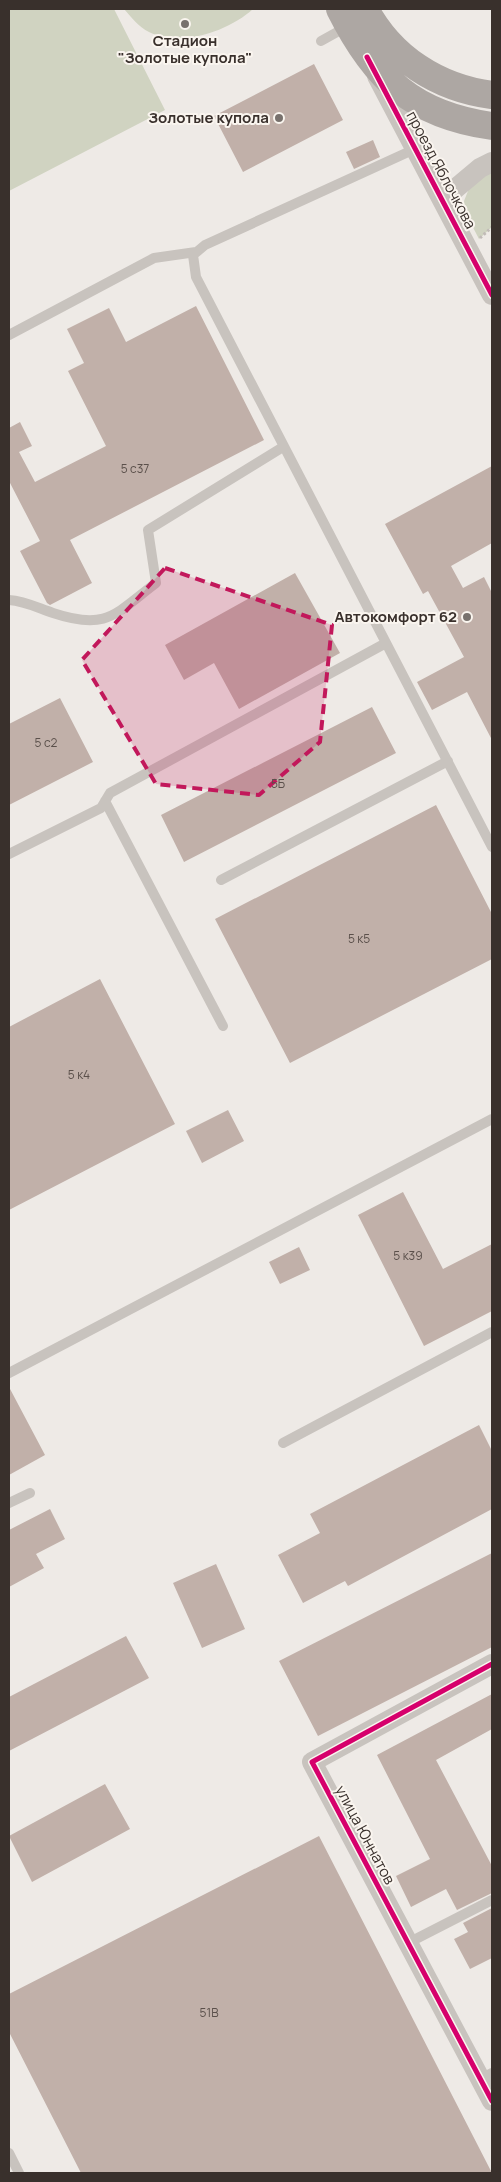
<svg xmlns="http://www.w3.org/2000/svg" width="501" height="2182" viewBox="0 0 501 2182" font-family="Manrope,sans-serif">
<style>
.green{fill:#d0d3c1}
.building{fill:#c1b0a9}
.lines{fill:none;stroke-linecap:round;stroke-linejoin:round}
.path{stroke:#c1bbb7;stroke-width:3;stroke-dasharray:2.5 2.5;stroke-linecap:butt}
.lane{stroke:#c8c3be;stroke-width:10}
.street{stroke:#c8c3be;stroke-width:20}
.primary{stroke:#ada7a3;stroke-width:28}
.cycleway-casing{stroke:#faf5ef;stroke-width:8}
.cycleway{stroke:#d6006c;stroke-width:5}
.marked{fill:#c2185b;fill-opacity:0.2;stroke:#c2185b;stroke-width:4;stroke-dasharray:10 6;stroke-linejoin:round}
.poi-dot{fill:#78716d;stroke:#faf5ef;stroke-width:2}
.labels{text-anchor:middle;stroke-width:4;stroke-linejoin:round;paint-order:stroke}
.number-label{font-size:12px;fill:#5b504b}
.poi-label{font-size:15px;font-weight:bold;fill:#39302c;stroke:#faf5ef;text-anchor:end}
.street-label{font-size:15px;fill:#39302c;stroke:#faf5ef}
</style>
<rect width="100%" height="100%" fill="#eeeae6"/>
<path class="green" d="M9 9H114L165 110 9 191Z
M124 9H253C229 31 180 48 149 32 139 27 131 17 124 9Z
M492 171V227L479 239 462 206 472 181Z"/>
<path class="building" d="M314 64 343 120 243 172 214 116Z
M373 140 380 157 354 169 346 152Z
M196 306 264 440 70 540 92 583 50 605 47 603 20 551 40 541 9 481V428L20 422 32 446 19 452 35 482 106 446 68 371 84 363 67 329 109 308 126 342Z
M492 466V543L451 566 463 588 484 577 492 593V740L467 692 432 710 417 682 464 657 428 591 423 594 385 524Z
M295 573 340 653 239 709 214 663 184 680 165 645Z
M60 698 93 762 9 805V724Z
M372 707 396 753 184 862 161 815Z
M436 805 492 914V959L290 1063 215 919Z
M100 979 175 1124 9 1210V1027Z
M228 1110 244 1141 202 1163 186 1131Z
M403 1192 443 1269 492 1244V1311L424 1346 358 1215Z
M299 1247 310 1270 280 1284 269 1262Z
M9 1387 45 1455 9 1475Z
M479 1425 492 1451V1509L348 1586 345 1581 303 1603 278 1555 320 1533 310 1514Z
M50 1509 65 1539 36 1554 44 1568 9 1587V1530Z
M492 1553V1647L318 1736 279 1661Z
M216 1564 245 1629 202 1648 173 1583Z
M126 1636 149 1678 9 1751V1697Z
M492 1694V1729L436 1760 492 1866V1893L457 1910 446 1889 411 1907 396 1876 430 1859 377 1755Z
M105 1784 130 1829 32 1882 9 1836Z
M319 1836 492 2173H81L9 2032V1994Z
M492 1908V1958L470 1969 454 1939 468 1932 463 1923Z"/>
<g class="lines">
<path class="path" d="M480 238 492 227"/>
<path class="lane" d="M321 41 348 26
M417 148 205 245 193 255 196 277 492 847
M9 335 154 258 196 252
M9 600C25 601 38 608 53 613 107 631 115 614 156 583L148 530 283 447
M105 801 223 1026
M9 854 101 808 110 793 386 643
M221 880 448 761
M9 1373 492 1119
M283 1443 492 1332
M9 1503 30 1493
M408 1943 492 1900
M481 2079 492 2073
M9 2153 19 2173"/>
<path class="street" d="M377 76 492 295
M443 199 480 168 492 162
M492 1664 312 1762 492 2101"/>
<path class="primary" d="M340 9C375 79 413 115 492 126
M365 9C391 58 438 88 492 95"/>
<defs>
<path id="cycleway" d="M367 57 492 295
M492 1664 312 1762 492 2101"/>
</defs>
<use href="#cycleway" class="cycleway-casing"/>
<use href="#cycleway" class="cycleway"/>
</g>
<path class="marked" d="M165 568 332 625 320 742 259 795 156 784 82 660Z"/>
<g class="poi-dot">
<circle cx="185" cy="24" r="5"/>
<circle cx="279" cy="118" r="5"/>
<circle cx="467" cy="617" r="5"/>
</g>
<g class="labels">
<g class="number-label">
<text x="135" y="473">5 с37</text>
<text x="46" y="747">5 с2</text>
<text x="278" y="788">5Б</text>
<text x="359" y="943">5 к5</text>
<text x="79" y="1079">5 к4</text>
<text x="408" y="1260">5 к39</text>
<text x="209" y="2017">51В</text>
</g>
<g class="poi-label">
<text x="185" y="46" text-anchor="middle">Стадион<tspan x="185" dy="17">"Золотые купола"</tspan></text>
<text x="269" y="123">Золотые купола</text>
<text x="457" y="622">Автокомфорт 62</text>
</g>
<g class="street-label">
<text transform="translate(441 170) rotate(62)" y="5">проезд Яблочкова</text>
<text transform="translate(365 1835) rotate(62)" y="5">улица Юннатов</text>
</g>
</g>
<rect width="501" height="2182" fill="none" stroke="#39302c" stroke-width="20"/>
</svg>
